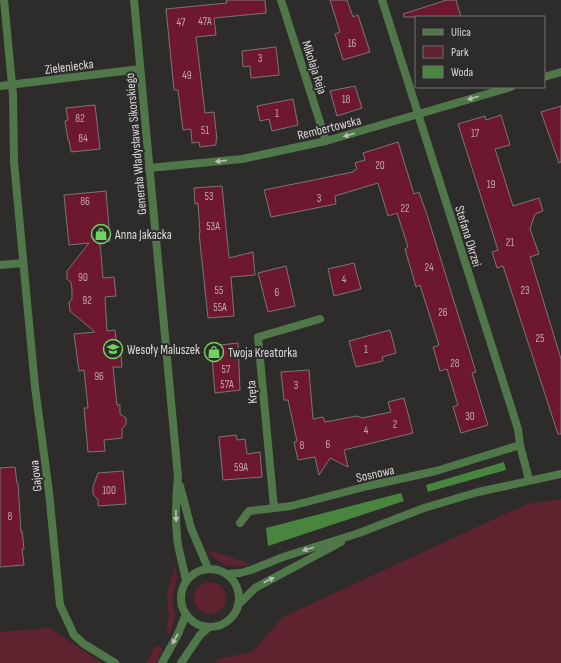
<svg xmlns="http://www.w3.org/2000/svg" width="561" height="663" viewBox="0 0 561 663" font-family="'Sofia Sans Condensed',sans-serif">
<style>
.green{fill:#5f2330}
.water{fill:#49853f}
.building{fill:#6e1830;stroke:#7a7677}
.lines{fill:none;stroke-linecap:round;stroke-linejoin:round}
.minor{stroke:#50774a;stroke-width:8}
.tertiary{stroke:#50774a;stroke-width:8}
.oneway{fill:#b8c0b4}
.labels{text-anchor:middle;stroke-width:4;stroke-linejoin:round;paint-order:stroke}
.number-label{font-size:11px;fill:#bfa8ae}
.street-label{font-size:13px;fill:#dad8d8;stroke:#2e2b2b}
.poi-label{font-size:13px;fill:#dad8d8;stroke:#2e2b2b;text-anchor:start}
</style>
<rect width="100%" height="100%" fill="#2e2b2b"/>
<path class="green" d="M561 499V663H215L218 659 252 652 283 617 527 504Z
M208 550 250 564C234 570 217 564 208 550Z
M175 564 177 577 172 598 175 616 170 634 166 631 169 618 167 599 168 591Z
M194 598a16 16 0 1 1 32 0a16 16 0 1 1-32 0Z
M50 628 102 663H0V632Z
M158 646 163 649 156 663H147L154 648Z"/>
<path class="water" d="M504 462 506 470 428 492 426 485Z
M401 493 404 501 268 546 266 528Z"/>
<path class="building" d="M226 0H265L266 13 214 18 216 35 196 37 205 113 214 112 217 140H216V145L200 147 199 142 192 143 191 129 183 130 178 90H174L166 9 227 3Z
M330 0H347L353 17 358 15 370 52 343 60 335 34 340 32Z
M447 0H456L461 17H404L403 14Z
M276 47 279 75 251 78 250 66 243 67 242 51Z
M355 86 362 108 337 116 330 91Z
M293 99 298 125 272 131 269 119 260 121 257 106Z
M95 105 100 149 71 152 69 140H68L65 121 68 120 66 108Z
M561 106V162L559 163 541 112Z
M501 115 510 145 495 149 513 206 539 198 543 211 535 214 530 229 539 254 530 257 561 359V434H558L503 266 497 268 492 252 498 250 458 124 485 116 486 120Z
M398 142 414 194 419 192 428 218 476 372 472 373 488 425 461 433 453 407 458 405 447 369 440 371 433 347 439 345 420 285 416 287 405 249 408 247 397 213 388 216 378 183 335 196 336 204 271 217 264 190 353 172V171L357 169 355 163 365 160 363 153Z
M222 186 229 258 253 252 255 275 231 277 234 316 208 318 199 233H200L198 203 195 204 194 188Z
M106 191 110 241 100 242 103 278 114 277 116 296 105 297 107 331 115 330 116 339 120 343 122 367H113L117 405H120V414L126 418V424L122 429V438L104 440 105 451 88 452 84 408H88L84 370 79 371 74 334 95 332 70 311 69 302 72 299V290L71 282 67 279V271L89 243 69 245 64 195Z
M354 263 361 289 334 296 328 269Z
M286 266 295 306 268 312 258 273Z
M390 330 396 353 382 357 383 361 356 367 349 341Z
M238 343 240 390 215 393 211 346Z
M309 370 313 419 323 417 325 422 357 416 362 418 391 412 388 402 404 398 413 433 344 450 348 467 330 458 319 475 315 457 298 460 294 442 297 441 288 400H284L281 372Z
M236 435 237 440 245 439 247 454 260 452 262 477 223 480 219 437Z
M15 467 17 483H18L21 532 22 531 24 549H22L24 565 0 567V468Z
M123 471 126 504 98 506V500L93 494V487L98 473Z"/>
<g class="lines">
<path class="minor" d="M4 0 13 95 14 162 35 387 49 492 60 605 74 635 84 644 115 663
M281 0 326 141
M382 0 518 429 520 445 529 480
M544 77 561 72
M0 86 140 69
M149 168 242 159 326 141 511 87
M0 265 23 263
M274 508 258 337 320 319
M240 523 249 511 291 506 368 486 436 471 520 445"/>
<path class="tertiary" d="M134 0 178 477C176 497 175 517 177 536 178 552 184 566 186 582
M180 486 191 528 208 568
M181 598a29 29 0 1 1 58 0a29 29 0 1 1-58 0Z
M228 574 240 573 251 570 283 557 359 533 424 508 478 492 561 474
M239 604 255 588 341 542
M162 663 178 634 186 614
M181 663 200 635 209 627"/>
</g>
<defs><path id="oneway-solid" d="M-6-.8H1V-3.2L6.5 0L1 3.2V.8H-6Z"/></defs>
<g class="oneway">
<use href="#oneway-solid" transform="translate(473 98) rotate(163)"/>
<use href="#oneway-solid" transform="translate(349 135) rotate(164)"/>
<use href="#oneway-solid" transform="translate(221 161) rotate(174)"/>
<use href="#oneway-solid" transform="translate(176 516) rotate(89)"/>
<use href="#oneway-solid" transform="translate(308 549) rotate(162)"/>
<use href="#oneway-solid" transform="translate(269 580) rotate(-27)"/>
<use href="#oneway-solid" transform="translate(175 639) rotate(119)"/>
</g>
<defs>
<symbol id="shop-ring" viewBox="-11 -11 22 22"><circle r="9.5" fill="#2e2b2b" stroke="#6fd35f" stroke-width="1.5"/><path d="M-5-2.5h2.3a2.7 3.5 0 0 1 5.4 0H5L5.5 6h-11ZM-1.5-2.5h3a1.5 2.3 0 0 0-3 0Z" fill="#6fd35f"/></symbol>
<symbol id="school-ring" viewBox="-11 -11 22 22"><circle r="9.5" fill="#2e2b2b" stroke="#6fd35f" stroke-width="1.5"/><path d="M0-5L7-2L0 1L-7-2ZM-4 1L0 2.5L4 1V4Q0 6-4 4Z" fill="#6fd35f"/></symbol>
</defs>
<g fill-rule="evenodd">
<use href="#shop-ring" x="90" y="223" width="22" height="22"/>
<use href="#school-ring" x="102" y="338" width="22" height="22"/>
<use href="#shop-ring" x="203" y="341" width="22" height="22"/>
</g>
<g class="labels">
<g class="number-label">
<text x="205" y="25">47A</text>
<text x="181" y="26">47</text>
<text x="352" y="47">16</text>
<text x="260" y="62">3</text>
<text x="187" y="79">49</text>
<text x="346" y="103">18</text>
<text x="277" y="117">1</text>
<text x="80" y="122">82</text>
<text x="205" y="134">51</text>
<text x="475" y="137">17</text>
<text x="83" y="142">84</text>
<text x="380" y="169">20</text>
<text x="491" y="188">19</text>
<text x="209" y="200">53</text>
<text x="319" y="202">3</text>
<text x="85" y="205">86</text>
<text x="405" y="212">22</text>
<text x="213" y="230">53A</text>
<text x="510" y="246">21</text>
<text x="429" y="271">24</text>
<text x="83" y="281">90</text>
<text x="344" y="283">4</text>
<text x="219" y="294">55</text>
<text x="525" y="294">23</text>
<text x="277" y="296">6</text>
<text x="87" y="304">92</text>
<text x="220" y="311">55A</text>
<text x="443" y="316">26</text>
<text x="540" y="342">25</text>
<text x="366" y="353">1</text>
<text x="455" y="367">28</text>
<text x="226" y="373">57</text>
<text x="99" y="380">96</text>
<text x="227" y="388">57A</text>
<text x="296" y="389">3</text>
<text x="470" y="420">30</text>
<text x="395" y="428">2</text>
<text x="366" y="434">4</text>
<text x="328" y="448">6</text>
<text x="302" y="449">8</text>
<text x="241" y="471">59A</text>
<text x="109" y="494">100</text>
<text x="10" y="520">8</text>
</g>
<g class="street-label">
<text transform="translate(69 66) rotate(-7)" y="5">Zieleniecka</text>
<text transform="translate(315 67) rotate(72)" y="5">Mikołaja Reja</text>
<text transform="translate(329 127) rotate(-14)" y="5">Rembertowska</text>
<text transform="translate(135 144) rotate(-95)" y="5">Generała Władysława Sikorskiego</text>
<text transform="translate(469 236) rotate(73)" y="5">Stefana Okrzei</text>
<text transform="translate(251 392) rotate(-95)" y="5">Kręta</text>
<text transform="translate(375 473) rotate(-13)" y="5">Sosnowa</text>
<text transform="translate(35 476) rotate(-97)" y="5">Gajowa</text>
</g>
<g class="poi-label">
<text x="115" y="239">Anna Jakacka</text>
<text x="127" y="354">Wesoły Maluszek</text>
<text x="228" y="357">Twoja Kreatorka</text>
</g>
</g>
<rect x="415" y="16" width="130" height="72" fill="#2e2b2b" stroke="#737070"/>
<rect x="423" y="29" width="20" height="6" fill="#50774a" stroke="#737070"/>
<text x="451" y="36" font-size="12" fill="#dad8d8">Ulica</text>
<rect x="423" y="46" width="20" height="12" fill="#5f2330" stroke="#737070"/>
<text x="451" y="56" font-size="12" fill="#dad8d8">Park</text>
<rect x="423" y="66" width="20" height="12" fill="#49853f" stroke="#737070"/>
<text x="451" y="76" font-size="12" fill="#dad8d8">Woda</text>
</svg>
